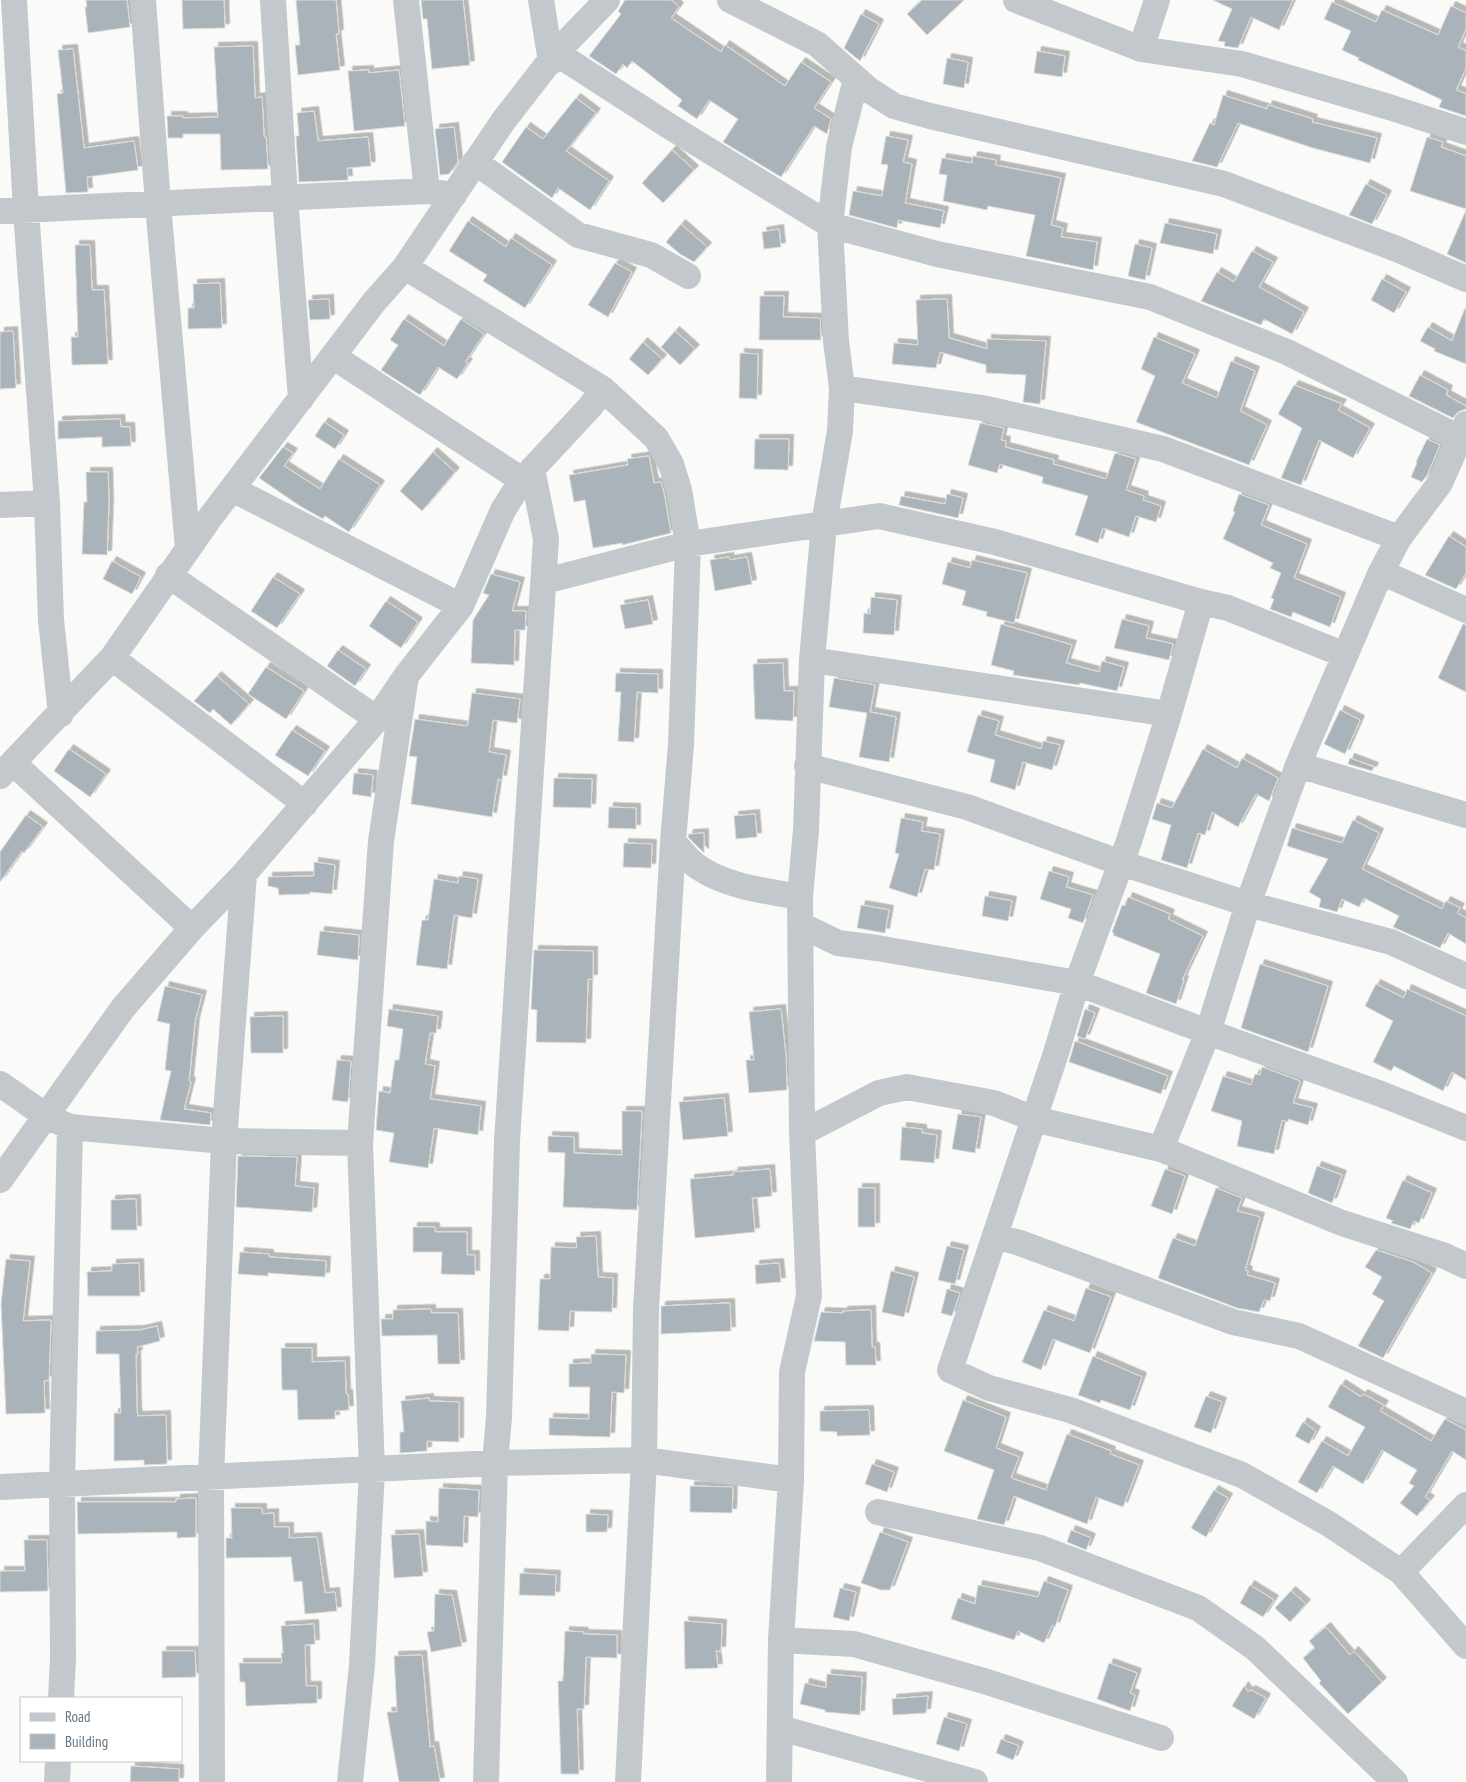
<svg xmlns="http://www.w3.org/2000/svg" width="1466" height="1782" viewBox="0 0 1466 1782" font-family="'PT Sans Narrow',sans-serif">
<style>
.building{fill:#aab3b9;stroke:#dcdcda;filter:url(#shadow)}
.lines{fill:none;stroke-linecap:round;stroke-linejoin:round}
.minor{stroke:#c3c8cc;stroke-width:26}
</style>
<defs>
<filter id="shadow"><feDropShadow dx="4.5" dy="-4.5" stdDeviation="0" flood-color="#0004"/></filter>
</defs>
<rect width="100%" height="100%" fill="#fafaf8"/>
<path class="building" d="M86 0H127L130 27 88 33 85 7H87Z
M182 0H224L225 28 183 29Z
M296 0H336L339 34H336L340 70 298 75 295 45H300Z
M421 0H463L470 65 432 69 427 19H423Z
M625 0H671L679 7 671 18 721 52 725 45 785 86 801 62 831 82 814 108 831 119 827 134 814 126 781 177 723 142 738 119 709 100 697 119 678 106 682 100 632 61 627 68 623 64 616 74 589 56 621 14 618 11Z
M922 0H964L927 35 907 14Z
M1213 0H1293L1279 30 1251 17 1238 48 1224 46 1225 42 1218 41 1232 9Z
M1332 2 1376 22 1382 10 1438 35 1451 6 1466 13V29L1458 47 1466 51V68L1456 90 1466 94V116L1439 107 1442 100 1358 60 1359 58 1342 50 1351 31 1324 19Z
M861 14 879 24 860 61 844 48Z
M253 46 255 98 262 97 264 137H266L268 169 221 170 220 134H183V138H168L167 116H183V118L218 117 214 47Z
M73 49 84 148 134 141 138 170 87 177 88 192 66 193 57 94 63 93 58 50Z
M1037 51 1065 56 1062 77 1034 73Z
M947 58 968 62 964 88 943 84Z
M369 70V73L399 70 405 126 354 131 348 71Z
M1223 95 1267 109 1268 105 1313 119 1312 122 1377 138 1370 163 1313 148 1238 123 1217 167 1192 161 1210 123 1214 125Z
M576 98 596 113 566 151 609 181 590 210 558 188 552 198 502 162 526 127 543 139Z
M314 111 318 141 368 137 371 166 347 168 348 180 299 182 296 136H299L297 113Z
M454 127 458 162 449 174 440 175 435 129Z
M886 136 908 140 903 162 912 164 905 203 944 211 940 228 898 220 897 228 849 215 853 191 882 196 888 165 881 164Z
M1427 137 1443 142 1441 147 1466 156V209L1410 191Z
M672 150 694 170 663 203 642 183Z
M973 156 996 160 995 165 1061 178 1051 225 1063 228 1061 237 1097 242 1093 270 1026 256 1035 215 988 206 987 210 943 201 947 175 939 174 942 158 972 163Z
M1366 184 1387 195 1372 224 1349 215Z
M1466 210V263L1447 254Z
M468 221 506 247 511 238 552 265 525 308 483 281 487 275 449 251Z
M1165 223 1217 234 1213 254 1160 243Z
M681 224 707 247 694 262 680 254 666 242Z
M779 229 781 247 764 249 762 232Z
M1135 244 1152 248 1145 280 1128 276Z
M75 245H90L92 290H104L108 364 72 365 71 337H78Z
M1252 251 1273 262 1259 287 1304 312 1292 334 1264 319 1261 325 1201 301 1217 272 1234 282Z
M615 263 632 272 608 317 588 305Z
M1382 279 1406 292 1394 313 1371 300Z
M220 283 222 328 188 329V308H194L193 284Z
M760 296H784L783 317 820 318 821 340H759Z
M329 299 330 319 310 320 308 300Z
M947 299 949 338 987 349V339L1046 341 1040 404 1023 402 1026 375 986 373V365L940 352 936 368 892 364 894 343 918 345 916 300Z
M1465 308H1466V364L1434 351 1435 349 1420 341 1428 327 1452 341Z
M404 319 444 346 461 319 484 334 465 362 468 363 457 379 438 367 420 395 381 370 398 345 390 340Z
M13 331 16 388 0 389V332Z
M675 331 695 349 680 365 661 347Z
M1154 337 1195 354 1182 383 1217 398 1231 361 1255 371 1240 411 1267 425 1249 465 1136 422 1155 376 1141 369Z
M643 342 662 359 648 375 629 359Z
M740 353 758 354 757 399 739 398Z
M1420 375 1448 390 1446 395 1466 406V409L1458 412 1453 418 1409 396Z
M1294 385 1342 404 1338 410 1370 428 1353 458 1319 440 1301 485 1281 478 1302 428 1278 414Z
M120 419 121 427H130L131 446 102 447V437L58 439V421Z
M324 422 344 435 335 449 315 436Z
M980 423 1004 428 1001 440 1006 441 1005 447 1054 460 1053 464 1106 479 1115 453 1136 459 1126 490 1144 496 1143 500 1161 506 1156 522 1136 516 1129 537 1103 528 1098 543 1075 535 1088 496 1042 483 1043 477 1000 464 997 473 968 465Z
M755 439H789L788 470 754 469Z
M1427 439 1440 445 1427 475 1422 482 1411 477 1417 463 1416 462Z
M283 447 293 453 284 466 320 489 339 459 380 485 349 532 325 516 323 519 300 506 259 478Z
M433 452 455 472 422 511 400 491Z
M649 456 654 483 661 482 664 493 671 533 622 545V543L593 548 585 500 574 502 569 475 628 465 627 459Z
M86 472H108L109 502 107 555 82 554 84 502H87Z
M947 494 963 498 958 518 899 505 901 496 945 504Z
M1239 494 1269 505 1261 525 1307 544 1294 578 1341 597 1330 627 1293 612 1291 617 1270 609 1274 599 1271 598 1281 573 1270 568 1273 563 1223 539 1235 512 1233 511Z
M1449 536 1466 547V573L1456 589 1425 575Z
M729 557 730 560 747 557 752 584 715 591 710 560Z
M972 560 1027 573 1014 623 986 616 987 612 962 605 966 591 942 584 948 562 970 568Z
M112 561 141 577 132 594 103 579Z
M491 574 520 582 512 611H526L525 630H515L514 665 471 663 473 620 489 595 483 593Z
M273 577 300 594 277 628 251 611Z
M871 597 897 600 894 635 863 633 864 613 870 614Z
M648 600 653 624 625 629 620 605Z
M386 601 418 622 401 648 369 626Z
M1122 619 1149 626 1146 638 1173 644 1169 660 1114 648Z
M1001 624 1072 645 1066 663 1099 672 1102 661 1124 667 1117 691 1080 683 1079 685 1013 675 1014 671 991 665Z
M1463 624 1466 625V692L1438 678Z
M338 650 366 669 355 686 327 666Z
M783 663 784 691H794L793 721 755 719 753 664Z
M266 667 304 691 286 719 248 694Z
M616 673 658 674V693L637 692 634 742 618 741 621 692H615Z
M217 676 249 704 231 725 213 709 210 713 194 701Z
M834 678 875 685 870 712 896 717 889 762 859 757 867 713 829 707Z
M472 693 520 699 517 723 493 720 489 752 506 755 502 780 498 779 492 817 411 804 417 757 409 756 415 719 466 726 468 725Z
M1340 710 1360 720 1345 754 1324 744Z
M978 715 999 721 995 735 1041 749 1043 741 1060 745 1052 770 1023 762 1015 790 990 782 995 760 967 752Z
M292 730 325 751 308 776 275 755Z
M69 749 106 774 90 797 54 771Z
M1203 749 1237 768 1242 758 1278 778 1269 801 1256 794 1238 827 1212 812 1205 835 1198 833 1187 868 1161 860 1171 825 1152 819 1157 803 1172 808Z
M1350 758 1374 767 1372 771 1348 764Z
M354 773 373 775 371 797 352 794Z
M554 778 592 779 591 808 553 807Z
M609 807 636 808V829L608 828Z
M755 814 757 837 736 839 734 816Z
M26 815 43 827 24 853 22 851 0 882V852Z
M901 818 923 822 921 831 940 834 934 870 925 869 917 897 889 888 899 854 895 853Z
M1353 820 1379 833 1362 869 1442 909 1446 901 1460 908 1457 913 1466 918V944L1448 933 1440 948 1393 927 1399 916 1364 898 1359 907 1342 899 1337 912 1319 907 1321 899 1309 892 1328 859 1287 846 1292 828 1342 843Z
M704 833V853L688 837 689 834Z
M624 843 652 844 651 868 623 867Z
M314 862 335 865 332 894 310 892V894L279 895 278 888 268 886V877L314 876Z
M1049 871 1069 877 1066 887 1093 895 1083 923 1068 918 1071 909 1040 899Z
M459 876 478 879 472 918 454 915 447 969 416 965 422 920H428L434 879 458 883Z
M985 896 1012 901 1008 921 982 916Z
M1128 897 1170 914 1168 919 1203 936 1182 980H1184L1176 1004 1146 993 1160 954 1113 935 1114 933 1112 932 1122 905 1125 906Z
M861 905 889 910 885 933 857 928Z
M320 931 359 935 358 960 317 955Z
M534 950 593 951V979H588L586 1043 536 1042 537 1010 531 1009Z
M1260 964 1328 986 1308 1052 1241 1028Z
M1376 984 1404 998 1407 989 1466 1016V1080L1452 1072 1443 1091 1394 1066 1391 1071 1373 1062 1393 1021 1365 1006Z
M165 986 202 995 195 1022 189 1081 191 1082 184 1109 211 1113 210 1125 160 1120 171 1071 165 1070 170 1024 157 1021Z
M389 1009 438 1016 436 1033H430L425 1064 435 1066 430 1099 481 1106 478 1135 434 1128 428 1168 389 1162 394 1133 376 1130 379 1091 390 1093 395 1060H399L403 1029 387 1026Z
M781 1009 786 1057 787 1090 749 1093 746 1060H754L749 1012Z
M1085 1009 1095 1013 1085 1039 1077 1036Z
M283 1016V1053H251L250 1017Z
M1075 1041 1168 1076 1161 1094 1069 1062Z
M337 1060 351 1061 348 1102 332 1100Z
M1262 1067 1300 1081 1293 1103 1313 1108 1308 1125 1288 1119V1122L1282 1120 1274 1154 1237 1146 1242 1121 1211 1111 1223 1076 1251 1085 1255 1074 1260 1075Z
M724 1098 728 1136 683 1140 679 1102Z
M622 1111H642L637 1210 563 1207 565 1153 548 1152V1136L574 1137V1153L622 1155Z
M958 1114 981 1117 975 1153 952 1149Z
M902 1127 922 1129V1133L937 1135 934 1163 900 1160Z
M238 1156 297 1157 295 1186 314 1188 312 1212 236 1207Z
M1317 1166 1342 1175 1332 1203 1308 1193Z
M770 1169 772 1196 752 1198 755 1232 695 1238 690 1179 734 1175 733 1172Z
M1165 1169 1185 1176 1172 1214 1151 1206Z
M1403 1180 1432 1193 1419 1223 1414 1221 1410 1229 1391 1223 1393 1221 1386 1218Z
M858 1188H875V1227H858Z
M1216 1188 1242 1198 1237 1211 1260 1217 1245 1270 1248 1271 1247 1275 1275 1283 1270 1301 1264 1300 1259 1312 1237 1308 1158 1278 1173 1238 1195 1246Z
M136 1199 137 1230H111V1200Z
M413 1227H435V1232H467V1255H475V1275L441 1274 442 1252H413Z
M596 1236 598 1277 613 1278 612 1312 570 1311 569 1331 538 1330 540 1279H550L551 1247 577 1248 576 1237Z
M947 1246 964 1250 955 1284 938 1280Z
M1376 1250 1413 1262 1432 1273 1383 1358 1358 1346 1384 1301 1372 1294 1382 1277 1365 1267Z
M240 1252 269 1254V1257L326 1261 325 1277 268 1273V1276L238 1274Z
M6 1259 30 1261 23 1321 51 1320 49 1380 44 1381 45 1413 6 1414 1 1304Z
M139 1263 140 1296H88L87 1272 112 1271V1264Z
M779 1263 781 1282 756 1284 755 1265Z
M891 1271 914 1277 904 1317 882 1312Z
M1086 1288 1111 1297 1090 1353 1053 1339 1041 1370 1022 1362 1044 1310 1074 1321Z
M947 1289 960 1293 952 1316 941 1313Z
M730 1303 731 1331 661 1334V1306Z
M431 1309V1313H458L460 1364H438L437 1335 382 1336 381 1319H393V1310Z
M871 1310 872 1347H875L876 1365H846L845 1342 814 1341 821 1312 843 1313V1311Z
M157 1326 160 1341 137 1347 138 1354H136L137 1412 138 1416 166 1415 167 1464 144 1465V1460L114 1461V1413H121L119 1354H96V1331L140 1330Z
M281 1348H312V1362L345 1361 346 1394H348L349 1410 335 1411V1419L298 1420 297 1390H282Z
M591 1354 626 1355 624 1393 612 1392 610 1437 549 1435V1418L589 1419 590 1387H569V1364L591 1363Z
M1093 1356 1142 1377 1130 1410 1101 1400 1100 1403 1078 1395Z
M1341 1384 1361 1397 1363 1394 1384 1405 1380 1411 1431 1441 1445 1419 1466 1430V1460L1452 1451 1425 1497 1430 1500 1417 1516 1400 1503 1414 1486 1409 1483 1417 1470 1382 1450 1363 1484 1333 1466 1317 1493 1298 1482 1322 1441 1348 1456 1365 1427 1328 1407Z
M1206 1396 1222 1402 1211 1433 1194 1427Z
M429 1398V1401L459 1402V1442L427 1441V1451L400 1453V1432H404L401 1401Z
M963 1400 1006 1417 996 1448 1019 1457 1011 1478 1046 1490 1067 1434 1111 1451 1110 1454 1139 1465 1123 1507 1096 1497 1087 1524 1014 1496 1004 1525 977 1519 994 1470 944 1451Z
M869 1410 870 1435 837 1436V1432L820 1431V1411Z
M1303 1422 1316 1431 1309 1444 1295 1436Z
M872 1464 894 1472 887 1492 865 1484Z
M690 1486 733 1487 732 1513 690 1512Z
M439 1488 479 1490 478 1517 464 1516 463 1547 426 1545V1521L438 1522Z
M1214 1490 1228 1498 1206 1537 1191 1528Z
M196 1498V1537L177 1538V1532L78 1534 77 1502H176V1499Z
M231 1508H262V1514L274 1513V1527H289V1538L317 1537 325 1593 335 1592 337 1611 305 1614 302 1581 294 1582 291 1557 226 1558V1538H232Z
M586 1514 608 1515 607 1532H586Z
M1071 1530 1091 1538 1086 1550 1067 1542Z
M880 1532 908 1542 890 1590H881L861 1583Z
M419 1534 423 1576 394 1578 391 1535Z
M24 1540H47L48 1591 0 1592V1571H25Z
M520 1573 556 1575 555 1596 519 1595Z
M1044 1581 1068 1590 1055 1627 1052 1625 1044 1643 1018 1631 1014 1640 951 1619 958 1598 975 1604 978 1585 1038 1597Z
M1250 1585 1274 1600 1263 1617 1240 1603Z
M840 1588 856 1592 849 1621 833 1617Z
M1291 1591 1306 1604 1290 1622 1275 1608Z
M435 1594 452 1595 462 1646 431 1652 427 1632 434 1631Z
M684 1621 722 1624 721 1651H716L718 1668 685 1669Z
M314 1624 315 1644 305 1645 306 1686H317V1703L246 1706 245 1682H240L239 1663H282L281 1653H283L281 1626Z
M1326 1627 1350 1655 1354 1651 1382 1682 1348 1714 1319 1683 1321 1681 1303 1658 1315 1648 1309 1641Z
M565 1631 584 1632 583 1634 617 1635V1658L586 1657 584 1709H577L579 1774H561L558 1681H563Z
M162 1651H195L196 1677 162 1678Z
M422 1655 430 1747 434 1746 440 1782H399L387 1712H397L394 1656Z
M1109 1663 1137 1673 1130 1693 1135 1695 1130 1711 1097 1699Z
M827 1674 862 1677 860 1715 825 1712V1710L800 1704 805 1683 826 1688Z
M1244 1686 1248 1692 1251 1690 1266 1698 1254 1719 1232 1706Z
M928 1696 926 1713 893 1715 892 1699Z
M944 1717 967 1724 959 1751 936 1744Z
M1001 1739 1019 1746 1013 1760 996 1753Z
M131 1766 179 1769V1782H130Z"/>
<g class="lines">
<path class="minor" d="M14 0 26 210 47 503 51 620 61 714
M143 0 158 204 188 548
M273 0 285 197 301 399
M406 0 427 191
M541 0 551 62
M730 0 817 44 869 90 894 106 930 116 1224 184 1397 249 1466 279
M1016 0 1141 49 1242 64 1389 107 1466 132
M1141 49 1157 0
M556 53 669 126 830 225 937 254 1150 297 1287 352 1466 441
M475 162 578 235 651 255 688 276
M0 211 427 191 454 195
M405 267 603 389 656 438 671 464 679 490 688 544 681 745 673 842 646 1309 644 1460 628 1782
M334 357 522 480
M842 388 982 408 1163 449 1399 538
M232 489 461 606
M0 505 47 503
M1381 572 1466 610
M168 575 377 719
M545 581 688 544 879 516 995 542 1201 602 1228 608 1345 655
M1201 602 1169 714 1129 841 1077 983 1056 1053 950 1370 989 1388 1070 1410 1242 1475 1329 1524 1401 1572 1466 1646
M112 658 305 804
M812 660 1169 714
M13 763 192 928
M1298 765 1466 815
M807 766 967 807 1121 863 1248 904 1391 942 1466 976
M0 776 112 658 209 519 374 302 405 267 504 120 556 53 607 0
M673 842C681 850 689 861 698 867 727 887 767 891 800 897
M801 925 838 943 877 948 1077 983 1208 1032 1381 1094 1466 1128
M0 1084 46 1116 70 1127 224 1141 360 1143
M802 1133 879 1093 907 1087 994 1103 1034 1119 1161 1149 1342 1223 1445 1256 1466 1266
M1161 1149 1208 1032 1248 904 1298 765 1381 572 1399 538 1440 483 1466 424
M0 1180 123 1008 192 928 244 874 377 719 406 676 461 606 503 510 522 480 590 407 603 389
M995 1236 1020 1243 1233 1322 1299 1336 1466 1412
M0 1487 495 1463 644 1460 791 1480
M878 1512 1040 1548 1198 1608 1255 1648 1395 1782
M1401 1572 1466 1505
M781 1640 854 1644 984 1681 1161 1738
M61 1698 63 1659 62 1484 70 1127
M780 1728 975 1782
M57 1782 58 1761
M212 1782 211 1477 224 1141 244 874
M350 1782 362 1665 372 1470 360 1143 381 841 406 676
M486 1782 495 1463 499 1417 507 1141 546 539 532 469
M779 1782 781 1640 791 1480 792 1372 809 1296 802 1133 800 897 806 830 812 660 824 524 840 431 842 388 836 341 830 225 839 147 856 79"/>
</g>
<rect x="20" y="1697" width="162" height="65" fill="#ffffff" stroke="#c1c8cd"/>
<rect x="30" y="1713" width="25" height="8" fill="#c3c8cc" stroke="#c1c8cd"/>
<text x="65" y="1722" font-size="15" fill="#657683">Road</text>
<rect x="30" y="1734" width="25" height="15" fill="#aab3b9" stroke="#c1c8cd"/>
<text x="65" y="1747" font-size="15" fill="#657683">Building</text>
</svg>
